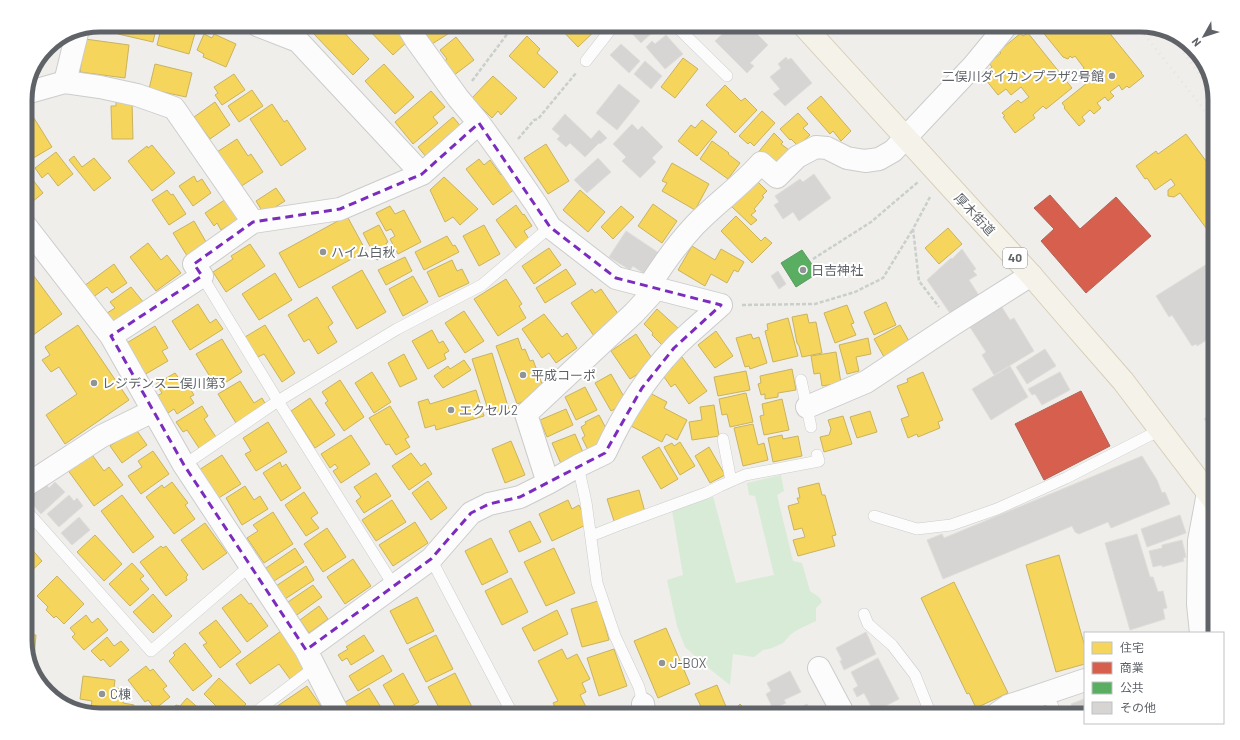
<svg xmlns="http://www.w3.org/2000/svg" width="1240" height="740" viewBox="0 0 1240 740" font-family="Barlow,'Noto Sans JP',sans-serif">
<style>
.green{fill:#d8ebd6}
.homes{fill:#f6d55c;stroke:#c9b360}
.shops{fill:#d6604d;stroke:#b26155}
.public{fill:#5aae61;stroke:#5c9863}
.building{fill:#d6d5d3;stroke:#deddd9}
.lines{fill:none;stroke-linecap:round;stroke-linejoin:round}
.service-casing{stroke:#cbcccc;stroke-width:12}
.minor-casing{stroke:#cbcccc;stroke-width:24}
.primary-casing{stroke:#d7ceb8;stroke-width:24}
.path{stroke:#cacfcc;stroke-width:2.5;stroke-dasharray:4 2;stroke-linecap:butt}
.service{stroke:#fdfcfc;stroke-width:11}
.minor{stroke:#fdfcfc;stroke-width:22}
.primary{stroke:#f4f2e9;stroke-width:22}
.rail{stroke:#e4e4e4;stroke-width:3;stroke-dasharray:1 5;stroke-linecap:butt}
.marked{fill:none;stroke:#7b2cbf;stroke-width:3;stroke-dasharray:8 5;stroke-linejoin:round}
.poi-dot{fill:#919496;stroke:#fff;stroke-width:1.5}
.labels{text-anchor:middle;stroke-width:4;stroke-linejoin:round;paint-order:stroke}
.shield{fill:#fff;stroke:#8f9295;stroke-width:1}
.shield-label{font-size:12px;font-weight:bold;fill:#5f6368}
.poi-label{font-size:13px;fill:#5f6368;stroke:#fff;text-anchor:start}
.street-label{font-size:13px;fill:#5f6368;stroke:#fff}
.rim{fill:none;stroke:#5f6368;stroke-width:5}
</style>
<rect width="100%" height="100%" fill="#efeeea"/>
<path class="green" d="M781 475 784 491 777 495 793 561 802 563 810 591 819 597 822 602 816 608V621L797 630 790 635 783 643 772 648 763 650 754 657 733 654 730 685 706 666 685 647 677 626 667 580 683 575 672 510 713 496 736 583 774 575 755 496 749 495 747 483Z"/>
<path class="homes" d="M121 25H157L153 42 118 34Z
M162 25H178L196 30 189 54 157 45Z
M285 25H308L305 33Z
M323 25H337L369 59 353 75 314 34Z
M364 25H394L408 41 393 55Z
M420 25H462L432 44Z
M557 25H601L578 47Z
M1037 25H1103L1142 73H1141L1144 76 1129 88 1127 86 1122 90 1119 85 1110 92 1114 96 1108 101 1105 97 1097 103 1101 108 1094 114 1090 110 1082 117 1085 121 1079 126 1064 108 1065 107 1062 103 1087 83 1080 74 1084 68 1075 56 1072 58 1070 56 1068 59 1063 57Z
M1021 33 1023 36 1028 33 1072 88 1046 109 1043 106 1033 115 1035 118 1015 133 1003 117 1005 116 1002 113 1018 100 1021 103 1029 97 1021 87 1011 95 1006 89 998 95 982 75 992 67 989 63 1001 53 999 51Z
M204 34 212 38 214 34 236 44 226 67 203 57 204 54 197 50Z
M527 36 540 49 537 53 558 72 544 88 509 56Z
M456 37 474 60 453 76 442 63 447 59 440 50Z
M85 39 129 45 125 78 80 72Z
M683 58 698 69 675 98 661 87Z
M155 64 192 73 186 97 149 89Z
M384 64 414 97 395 114 365 81Z
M234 74 245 90 222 105 215 95 218 93 214 87Z
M493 76 517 98 501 115 498 111 492 118 472 98Z
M725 85 741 101 745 98 757 110 735 133 706 105Z
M252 90 263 106 239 122 228 106Z
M431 91 445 107 433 117 438 123 413 144 395 122Z
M821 96 851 131 841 141 833 131 830 134 807 108Z
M116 101H132L133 139H112L111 106H116Z
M215 102 230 125 210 139 194 117Z
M272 104 284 122 287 120 306 149 281 166 250 119Z
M29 110 52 147 25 163V112Z
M762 111 775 123 754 146 750 142 748 144 739 136Z
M798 113 808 124 803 128 810 135 798 146 791 139 790 140 780 129Z
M453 117 463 129 427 158 418 147Z
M702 120 717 132 697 156 678 141 691 125 695 128Z
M774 133 783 142 781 144 789 150 773 169 756 155Z
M1186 134 1215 173V234L1212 236 1180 193 1174 197 1168 196V190L1175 185 1171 179 1155 190 1147 178 1145 179 1136 166 1156 151 1158 154Z
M237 139 248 156 251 154 263 172 240 187 217 152Z
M712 141 729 153 728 154 740 163 728 179 700 159Z
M546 144 569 181 548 194 524 158Z
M152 145 175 173 152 191 128 161 147 146 148 148Z
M56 152 73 174 58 186 48 173 42 178 35 168Z
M74 156 82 167 94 158 111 178 94 191 69 160Z
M479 159 484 165 490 160 501 175 503 173 515 189 493 205 466 169Z
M672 163 709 184 695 210 662 191 667 183 662 181Z
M26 171 43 193 26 207 25 205Z
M194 176 197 182 202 179 211 193 193 206 179 186Z
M444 177 478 209 460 225 453 217 445 222 430 190Z
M755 179 767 191 762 196 764 197 754 209 756 211 751 215 757 220 751 225 730 205Z
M276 188 285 201 264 214 256 201Z
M167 190 171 195 173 194 186 214 169 225 152 200Z
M580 190 605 212 588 232 563 210Z
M229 197 242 217 221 230 217 223 214 226 205 213Z
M653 204 677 221 662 243 638 226Z
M516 205 523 215 524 214 532 226 524 231 529 239 516 248 496 220Z
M390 206 395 214 404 210 421 242 398 254 390 239 395 236 391 229 386 231 376 213Z
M621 206 634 217 613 239 601 227Z
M347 216 366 251 299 288 279 253Z
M736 216 761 241 765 237 772 243 752 263 721 231Z
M194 221 209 247 189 259 173 233Z
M379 225 388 242 386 243 391 254 377 260 363 233Z
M484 225 500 254 479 266 463 236Z
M948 228 962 244 939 264 925 248Z
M447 236 453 246 455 245 459 252 424 270 415 252Z
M148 243 161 260 167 255 181 273 156 291 130 257Z
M250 244 265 266 226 292 213 272 233 259 231 256Z
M692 246 715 260 721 249 744 262 738 272 734 270 727 283 711 274 705 286 678 270Z
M549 248 561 265 534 284 522 266Z
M405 257 412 271 386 285 378 270Z
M452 260 457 271 462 269 469 283 439 297 427 272Z
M25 264 62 314 25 341Z
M114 264 127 283 112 293 107 287 92 298 84 286Z
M566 269 576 284 545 303 536 288Z
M362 270 386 312 357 329 332 287Z
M275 273 292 300 259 320 242 294Z
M413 276 428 302 403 316 389 289Z
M506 279 522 304 519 306 526 318 498 336 474 299Z
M131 287 144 303 113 327 104 315 115 308 110 302Z
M592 289 595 293 601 289 621 318 594 336 571 303Z
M317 297 333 323 328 327 337 342 318 354 309 339 304 342 288 315Z
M886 302 896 325 874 335 864 312Z
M198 304 210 323 216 319 223 329 190 350 172 321Z
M847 305 854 323 851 324 856 335 835 343 824 313Z
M657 309 679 329 663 346 652 335 653 333 644 324Z
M464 311 484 341 465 353 445 323Z
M544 314 562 337 567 333 577 348 556 363 549 353 542 358 522 329Z
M807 314 809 323 816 322 822 353 802 357 799 346 797 343 792 317Z
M788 318 798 356 773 362 765 331 768 330 767 324Z
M78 325 129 400 65 444 46 415 77 394 59 367 51 372 42 360 50 355 45 347Z
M265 325 295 373 282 382 264 354 258 357 245 337Z
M900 325 910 343 884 357 874 339Z
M155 326 168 348 162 351 168 361 144 375 125 344Z
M432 330 439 343 443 341 449 351 444 354 446 359 428 369 412 341Z
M716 331 733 356 715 368 698 345Z
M636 334 655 363 630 379 611 351Z
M751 334 753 339 759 337 767 363 750 369 749 366 745 367 736 338Z
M518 338 522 350 525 349 530 361 533 360 544 389 537 396 517 404 496 346Z
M868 338 871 354 856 357 859 371 847 374 839 345Z
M222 339 242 372 217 388 196 354Z
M836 352 841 383 822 386 820 373 814 374 811 356Z
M492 353 509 410 490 416 472 359Z
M404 354 417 379 400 387 388 363Z
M682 357 707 391 689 404 675 384 671 387 662 374 673 367 671 365Z
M464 360 471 370 443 388 434 376 448 366 450 369Z
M792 369 796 390 778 393V397L765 399V394L761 395 758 384 761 383 760 376Z
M746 371 750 390 718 396 714 377Z
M372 372 391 402 374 413 355 383Z
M923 372 943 420 938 422 940 428 918 437 917 434 908 438 901 419 909 416 897 386 908 382 907 379Z
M175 373 181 381 184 379 194 395 190 397 194 403 177 414 174 409 168 413 157 396 162 393 156 384Z
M611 374 627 402 611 411 595 383Z
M340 380 364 417 344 431 325 403 328 401 322 392Z
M240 381 254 403 262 398 266 405 236 423 218 394Z
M585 387 597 410 576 420 565 397Z
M476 390 484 416 436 430 435 425 425 428 418 402 428 399 430 404Z
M648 392 667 402 664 408 687 420 677 440 666 434 662 442 631 426Z
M746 393 753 422 730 427 727 414 722 415 719 399Z
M310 398 335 435 315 448 291 411Z
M782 399 789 430 764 435 760 416 764 415 762 404Z
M714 405 719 436 692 440 689 422 702 420 700 407Z
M202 406 208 416 204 419 218 440 201 451 187 430 183 432 176 422Z
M390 406 409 437 405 439 410 447 396 455 389 444 386 445 369 418Z
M566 409 573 425 547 437 540 420Z
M870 411 877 432 857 438 850 417Z
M599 415 611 438 590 454 582 438 585 436 581 427 586 424 585 422Z
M843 416 852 444 824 452 820 437 829 435 831 429 828 420Z
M268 422 287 452 256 471 245 454 251 451 243 438Z
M753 424 758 445 764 443 768 460 743 466 734 428Z
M135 428 147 445 122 463 110 446Z
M575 434 585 457 562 466 552 443Z
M351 435 370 464 341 483 333 471 338 468 335 464 330 468 321 454Z
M782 435 783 439 798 436 802 456 773 462 768 438Z
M511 441 525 475 505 483 492 449Z
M680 442 695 466 680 475 664 447 672 443 674 446Z
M659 447 678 479 661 489 642 457Z
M709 447 725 475 710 483 695 456Z
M153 451 169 474 141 494 128 476 142 467 138 461Z
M90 452 104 471 109 467 123 485 94 506 67 469Z
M411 453 421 466 425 463 432 474 409 490 392 466Z
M222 455 241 484 217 499 199 470Z
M280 462 282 467 286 464 301 488 281 501 263 473Z
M376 473 391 496 364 513 356 501 361 497 354 487Z
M428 481 447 508 431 520 412 493Z
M172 482 188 503 185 505 195 519 174 534 146 497 162 485 164 488Z
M819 483 822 495H825L836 535 832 536 835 546 798 556 793 540 805 537 802 528 794 530 788 506 799 503 797 498H800L798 488Z
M245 486 254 500 260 496 268 509 242 525 226 498Z
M639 490 645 512 614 521 607 499Z
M304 492 318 513 311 518 319 528 306 536 285 505Z
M122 495 154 537 133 553 101 511Z
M392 500 406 522 376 541 362 520Z
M568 500 572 509 579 505 588 524 552 541 539 514Z
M273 512 293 544 264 563 247 538 258 531 253 525Z
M530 521 541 542 519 552 509 531Z
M415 522 428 543 393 566 379 545Z
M205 523 227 553 203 570 181 540Z
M327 528 346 557 323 572 304 544Z
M95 535 122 564 104 581 77 552Z
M491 538 508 572 482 585 465 551Z
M29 546 42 561 25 577V550Z
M161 546 163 548 166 546 188 575 186 577 187 580 166 596 140 562Z
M295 548 304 562 274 581 266 568Z
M554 548 575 593 546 606 524 562Z
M1059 555 1085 647V664L1056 672 1026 565Z
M353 559 371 586 345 604 327 577Z
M132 563 144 576 140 579 149 589 130 606 109 584Z
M306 566 314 580 285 599 276 586Z
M57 576 84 604 64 624 56 616 54 618 46 610 48 607 37 596Z
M511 578 528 612 502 625 485 591Z
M954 582 1008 693 976 708 969 693 967 694 921 598Z
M313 585 322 597 294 617 285 604Z
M153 594 172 616 153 633 133 612Z
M241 594 249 604 251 603 268 626 247 642 222 608Z
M417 597 434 631 407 644 390 611Z
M598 601 609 640 582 647 571 609Z
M319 606 328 619 309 633 300 620Z
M557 610 568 634 534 651 522 628Z
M86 615 92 623 98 618 108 630 84 650 72 637 75 634 70 628Z
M216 620 241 652 220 668 203 645 207 643 199 633Z
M666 628 690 684 658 698 634 641Z
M281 631 307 667 290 679 279 664 250 684 236 664Z
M25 634 36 635 33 670 25 645Z
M364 635 374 651 351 665 347 658 342 661 338 655 348 649 346 647Z
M436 635 453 669 426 682 409 649Z
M107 637 114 646 121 641 129 650 110 667 103 659 101 661 91 651Z
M185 643 212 676 193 691 169 661 175 655 173 653Z
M562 649 567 659 577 654 590 679 582 683 586 692 580 695 590 715H559L553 703 558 701 538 661Z
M614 649 627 686 599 696 587 658Z
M383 655 392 671 358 691 349 676Z
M146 666 150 671 153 669 167 686 163 689 170 697 155 709 148 700 145 702 128 680Z
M403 673 419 702 399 713 383 685Z
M455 673 472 707 456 715H443L428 687Z
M83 676 115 680 114 688 125 689 123 703 134 705 133 715H100L90 712 92 701 80 699Z
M219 678 246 704 236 715H225L204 694Z
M717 685 727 709 714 715H705L695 694Z
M307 686 323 709 314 715H277L273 709Z
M369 688 382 709 372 715H349L342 704Z
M187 698 203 712 200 715H171L168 713 176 705 180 706Z
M740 704 750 715H731L730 714Z
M682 707 684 715H655Z
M629 711 630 715H609V714Z"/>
<path class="shops" d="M1050 195 1080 229 1116 197 1151 236 1086 293 1041 241 1054 229 1034 208Z
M1081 391 1110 446 1044 480 1015 424Z"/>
<path class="public" d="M802 250 818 273 796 287 781 263Z"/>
<path class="building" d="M627 25H652L656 29 641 43 626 27Z
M732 25H748L768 45 750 63 754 66 747 73 715 41Z
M666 35 683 54 665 69 646 47 652 41 655 44Z
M621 44 640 61 629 73 610 55Z
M786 57 788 60 791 58 812 83 785 106 773 94 780 89 770 77 781 68 778 64Z
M645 61 662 76 651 89 634 74Z
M619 84 640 101 617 130 596 113Z
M565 114 591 139 599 130 607 138 600 144 599 143 585 157 570 143 566 147 557 139 560 136 552 129Z
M632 124 638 130 642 126 663 147 652 158 656 162 640 178 622 161 626 157 613 144Z
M598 158 611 172 587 193 574 180Z
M814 174 831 198 799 221 793 212 783 219 774 205 779 202 775 196 800 179 803 182Z
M626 231 659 253 646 275 633 266 630 270 609 257Z
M962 249 976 269 973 271 977 275 969 280 980 297 952 316 927 280 951 258 952 259Z
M1215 259V335L1197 346 1196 344 1192 346 1172 315 1169 317 1156 296Z
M778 271 786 284 779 289 771 276Z
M1000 304 1010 320 1014 318 1034 351 994 375 982 355 986 352 968 324Z
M1045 349 1056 366 1027 384 1016 367Z
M1010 366 1028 397 991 420 972 389Z
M1060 372 1070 390 1042 405 1035 394 1032 395 1028 389Z
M1215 411V432L1204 419 1210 413Z
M1142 456 1157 480 1162 493 1165 492 1170 504 1111 528 1108 522 1079 534 1075 532 1072 526 943 579 927 540 942 534 944 538Z
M55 482 65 492 41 514 26 497 41 484H46L49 488Z
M69 495 74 501 77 498 83 506 59 527 47 514Z
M1180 515 1186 533 1147 547 1141 529Z
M79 517 90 530 72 545 61 533Z
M1137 534 1150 577H1153L1158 592 1163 591 1167 608 1163 609 1165 619 1130 630 1105 543Z
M1182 540 1186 557 1183 558 1184 561 1162 567V565L1153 567 1149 551 1162 548V545Z
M1215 561V591L1212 586 1211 564Z
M866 632 876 654 844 670 840 661 842 660 836 648Z
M878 658 899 699 874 712 864 693 857 697 853 689 858 686 851 672Z
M790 671 801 692 784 700 786 703 773 709 766 694 771 691 767 683Z
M1084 699 1085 703V715H1070L1075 713 1071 704Z
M807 704 813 715H785Z"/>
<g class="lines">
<defs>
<path id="service" d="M675 25 727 76
M586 61 614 25
M202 276 278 401 394 586
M801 380 811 427
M723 439 731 481
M184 465 278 401 397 329 482 285 550 227
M578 466 586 502 597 583 615 636 639 687 643 704
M25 509 151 651 251 565
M874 516 917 529 951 525 997 509 1066 478 1160 430
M591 536 624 523 706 493 720 486 745 475 819 461 817 455
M431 559 513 715
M864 614 868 624 892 645 915 675 931 715
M1047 694 1057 715
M252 715 315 667"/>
<path id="minor" d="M257 25 298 41 422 174
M407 25 416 40 458 98 479 123 503 156 536 204 550 227 616 278 721 305
M65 82 78 29
M26 93 65 82 100 87 137 95 174 108 253 222
M25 225 111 336 184 465 306 650 339 715
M649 286C663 264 678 243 695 225 716 203 741 186 761 163L777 177 797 157 816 147 827 148 847 158 865 161 879 159 893 151 974 65 1007 25
M111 336 202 276 194 264 253 222 340 209 422 174 479 123
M807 407 866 382 952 325 1031 275
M548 483 526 414 634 313 657 288
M25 486 102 436 153 411
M1201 633 1198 604 1199 541 1208 493
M306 650 431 559 471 513 489 504 520 497 548 483 578 466 605 453C622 416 645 379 673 349 688 333 705 320 721 305
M819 668 844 715
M643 704 645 715
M995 715 1008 706 1085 680"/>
<path id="primary" d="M803 25 1031 275 1075 326 1123 381 1215 502"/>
</defs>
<use href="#service" class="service-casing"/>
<use href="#minor" class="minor-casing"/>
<use href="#primary" class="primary-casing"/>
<path class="path" d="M472 81 514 25
M518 139 534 120 538 119 576 73
M930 197 913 229 919 281 939 307
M813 259 871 222 918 182
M742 305 815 304 855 292 883 278 913 229"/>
<use href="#service" class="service"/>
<use href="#minor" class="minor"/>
<use href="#primary" class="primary"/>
<path class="rail" d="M1137 25 1202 107 1215 127
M1170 33 1215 97"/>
</g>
<path class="marked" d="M479 123 550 227 616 278 721 305 674 348 642 388 605 453 520 497 489 504 471 513 431 559 306 650 184 465 111 336 202 276 194 264 253 222 340 209 422 174Z"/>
<g class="poi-dot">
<circle cx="1112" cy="76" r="4"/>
<circle cx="323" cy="252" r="4"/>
<circle cx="803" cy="270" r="4"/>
<circle cx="523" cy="375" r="4"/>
<circle cx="94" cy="383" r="4"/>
<circle cx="451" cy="410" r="4"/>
<circle cx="662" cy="663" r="4"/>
<circle cx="102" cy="694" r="4"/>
</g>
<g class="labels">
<rect class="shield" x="1003" y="248" width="24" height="20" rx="3"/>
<g class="shield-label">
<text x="1015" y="262">40</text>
</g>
<g class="poi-label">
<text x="1104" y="81" text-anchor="end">二俣川ダイカンプラザ2号館</text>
<text x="331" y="257">ハイム白秋</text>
<text x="811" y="275">日吉神社</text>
<text x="531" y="380">平成コーポ</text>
<text x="102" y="388">レジデンス二俣川第3</text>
<text x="459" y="415">エクセル2</text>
<text x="670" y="668">J-BOX</text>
<text x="110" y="699">C棟</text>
</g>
<g class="street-label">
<text transform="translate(975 214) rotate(47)" y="5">厚木街道</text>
</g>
</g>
<path d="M0 0H1240V740H0ZM100 32H1140A68 68 0 0 1 1208 100V640A68 68 0 0 1 1140 708H100A68 68 0 0 1 32 640V100A68 68 0 0 1 100 32Z" fill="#fff" fill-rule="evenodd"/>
<path class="rim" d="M100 32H1140A68 68 0 0 1 1208 100V640A68 68 0 0 1 1140 708H100A68 68 0 0 1 32 640V100A68 68 0 0 1 100 32Z"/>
<rect x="1084" y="632" width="140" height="92" fill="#ffffff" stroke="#bfc1c3"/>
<rect x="1092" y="642" width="20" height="12" fill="#f6d55c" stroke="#bfc1c3"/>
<text x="1120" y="652" font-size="12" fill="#5f6368">住宅</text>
<rect x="1092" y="662" width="20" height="12" fill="#d6604d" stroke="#bfc1c3"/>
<text x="1120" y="672" font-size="12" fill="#5f6368">商業</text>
<rect x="1092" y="682" width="20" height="12" fill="#5aae61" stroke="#bfc1c3"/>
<text x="1120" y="692" font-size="12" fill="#5f6368">公共</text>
<rect x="1092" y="702" width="20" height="12" fill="#d6d5d3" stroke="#bfc1c3"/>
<text x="1120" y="712" font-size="12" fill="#5f6368">その他</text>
<g transform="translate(1204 36) rotate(231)" stroke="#ffffff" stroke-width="3" paint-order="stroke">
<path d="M0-3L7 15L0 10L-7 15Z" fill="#5f6368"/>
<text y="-6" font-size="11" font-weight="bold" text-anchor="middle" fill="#5f6368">N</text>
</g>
</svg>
